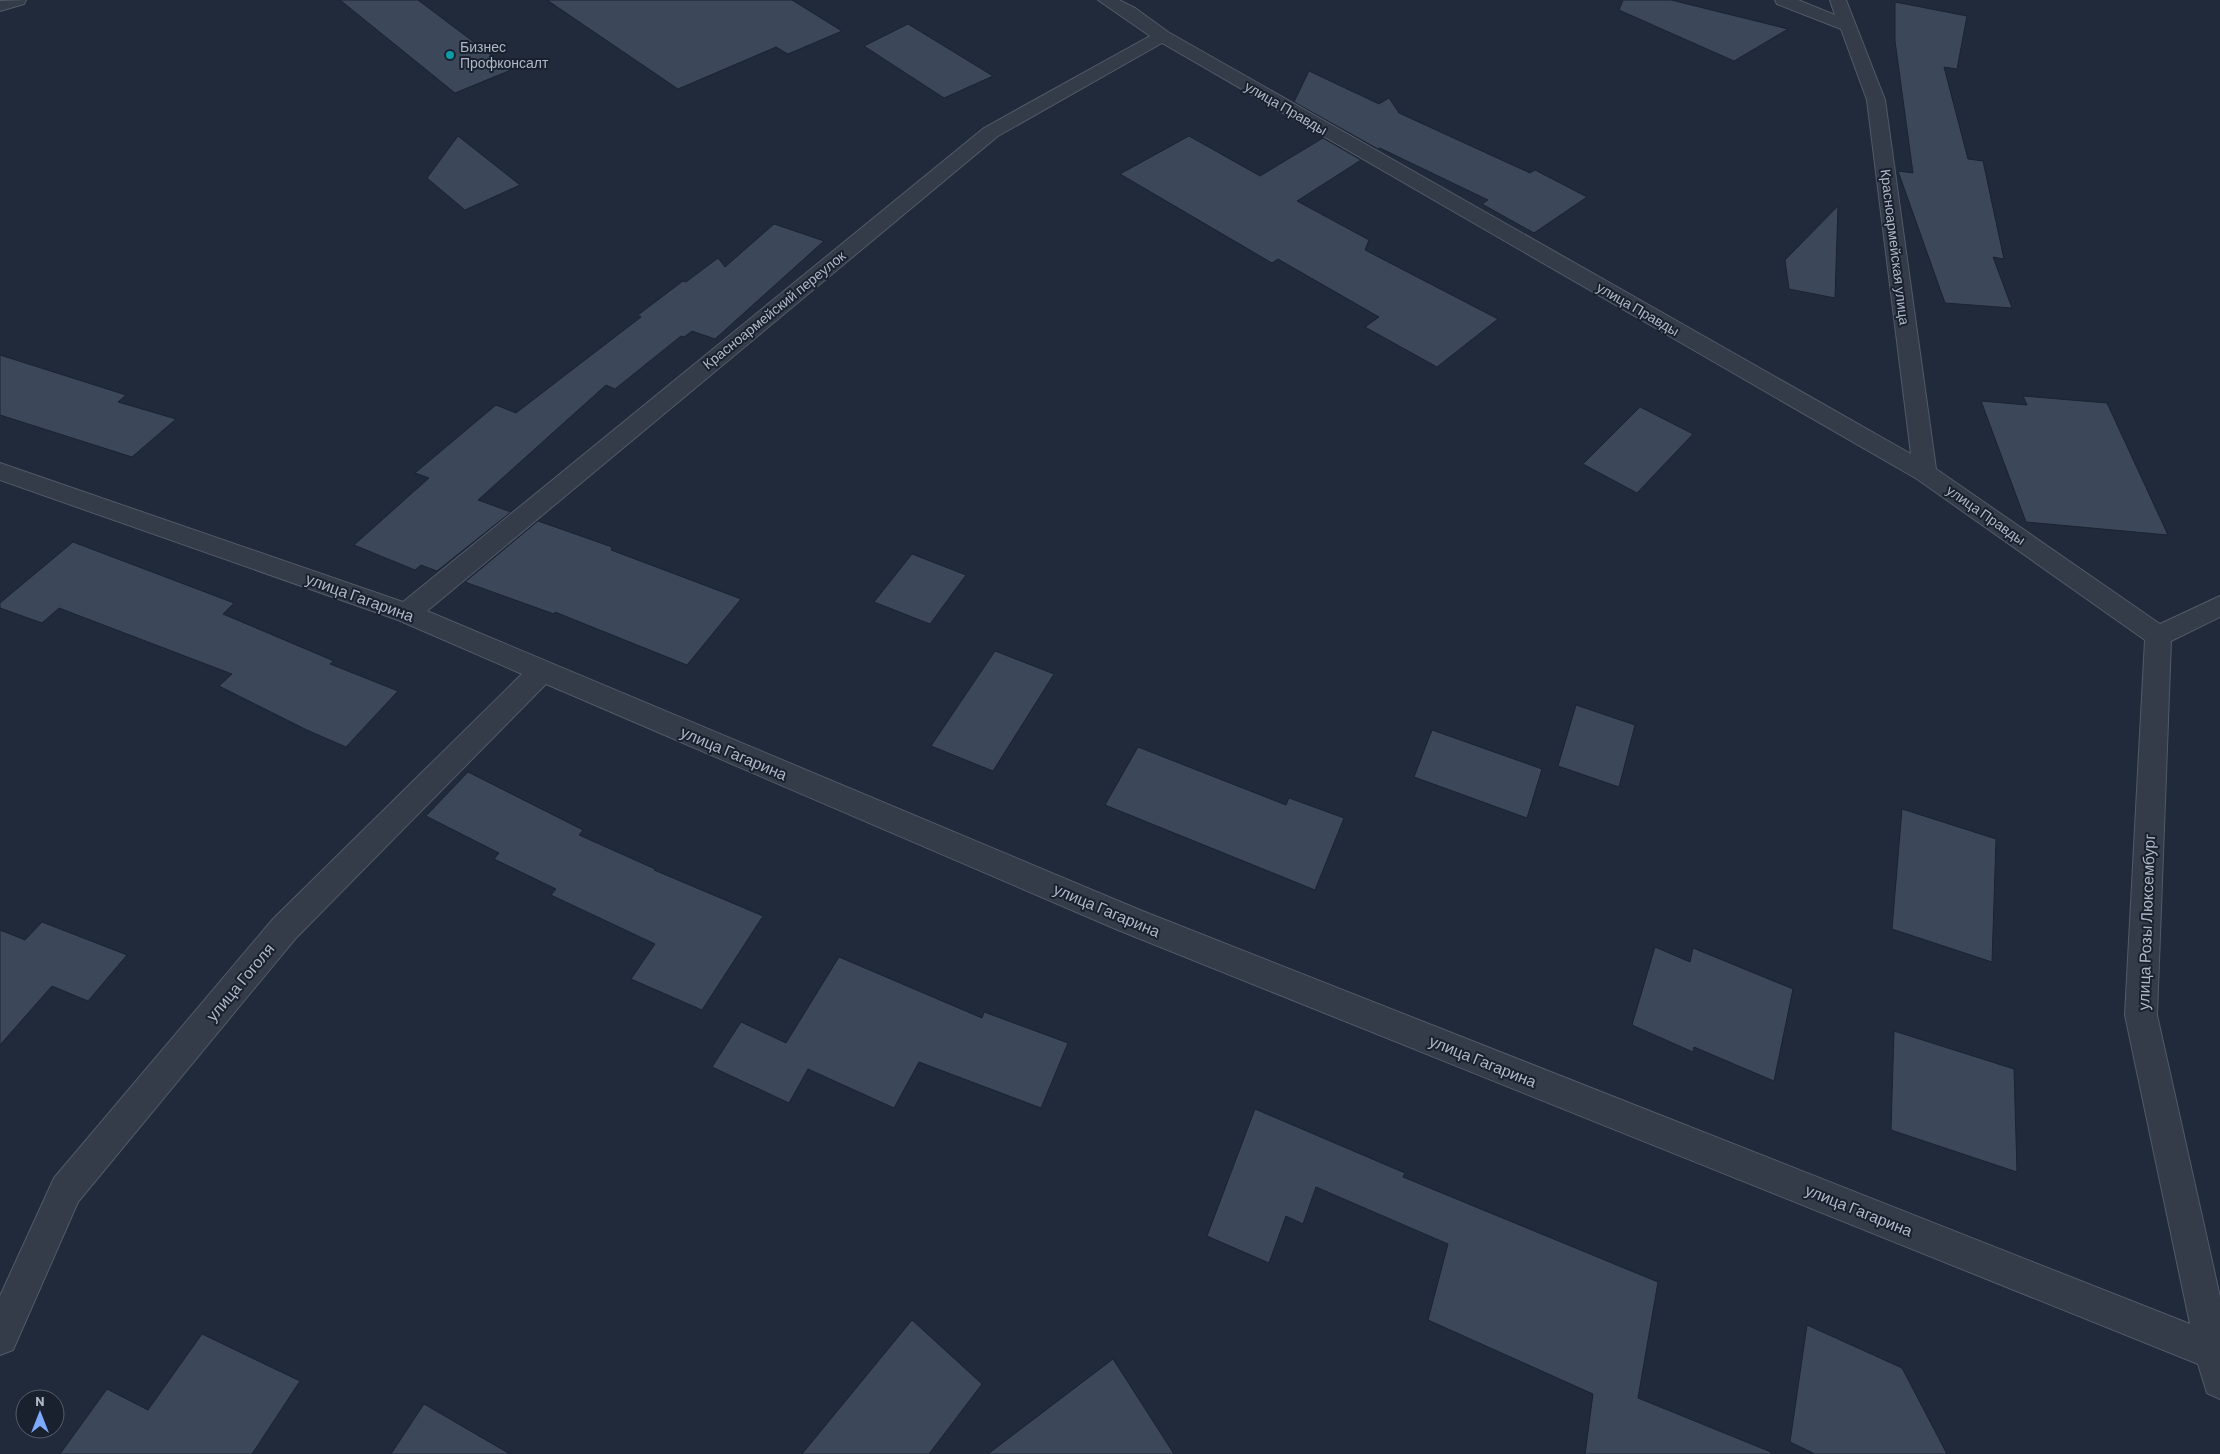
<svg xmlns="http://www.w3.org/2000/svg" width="2220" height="1454" viewBox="0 0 2220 1454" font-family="Barlow,sans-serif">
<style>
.building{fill:#3c485a;stroke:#1b2331}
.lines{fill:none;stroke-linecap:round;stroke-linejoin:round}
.minor-casing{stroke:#515a68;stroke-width:2}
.minor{fill:#343c4a;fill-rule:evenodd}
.culture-dot{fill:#0f9aa8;stroke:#19212f;stroke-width:2}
.labels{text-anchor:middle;stroke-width:4;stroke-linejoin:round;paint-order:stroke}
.far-poi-label{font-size:14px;fill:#aeb7c7;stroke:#19212f;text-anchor:start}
.far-street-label{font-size:14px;fill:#aeb7c7;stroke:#19212f}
.street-label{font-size:16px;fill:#aeb7c7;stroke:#19212f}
</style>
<rect width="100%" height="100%" fill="#202a3a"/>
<path class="building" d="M340 0H418L511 70 455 93Z
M547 0H792L842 31 788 54 776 47 678 89Z
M1623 0H1671L1788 29 1734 61 1619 10Z
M1895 2 1967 16 1957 69 1944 67 1968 159 1983 161 2004 259 1993 257 2012 308 1945 303 1898 171 1913 173 1895 41Z
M908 24 993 76 944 98 864 46Z
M1309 71 1379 104 1389 98 1399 113 1530 173 1535 170 1587 197 1534 233 1482 204 1488 200 1380 148 1378 149 1294 102Z
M458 136 520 185 465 210 427 178Z
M1189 136 1260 176 1323 138 1361 160 1297 201 1369 240 1365 250 1498 319 1437 367 1365 327 1379 317 1278 259 1272 263 1120 174Z
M1838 206 1835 298 1789 289 1785 260Z
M774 224 824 241 715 339 692 331 684 337 681 336 615 389 606 385 478 500 511 512 437 571 421 565 415 570 354 545 429 478 415 473 496 405 516 413 641 317 638 315 683 281 686 282 718 258 725 267Z
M0 355 126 395 118 402 176 419 132 457 0 415Z
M2023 396 2107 403 2168 535 2026 522 1981 401 2027 405Z
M1640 407 1693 434 1637 493 1583 464Z
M538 521 612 547 611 550 741 599 687 665 555 612 554 614 465 582Z
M73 542 234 603 223 614 334 661 330 664 398 691 346 747 307 730 219 686 232 674 59 608 42 623 0 608V603Z
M912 554 966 575 930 624 874 602Z
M995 651 1054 674 993 771 931 746Z
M1576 705 1635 725 1619 787 1558 766Z
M1432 730 1542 769 1527 818 1414 777Z
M1138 747 1286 805 1289 798 1344 818 1315 890 1105 805Z
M468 772 583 830 579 835 655 869 654 870 763 916 702 1010 631 979 655 944 551 895 556 889 494 859 499 853 426 816Z
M1902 809 1996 839 1992 962 1892 929Z
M42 922 127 955 88 1001 52 986 0 1045V930L25 940Z
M1655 947 1690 962 1693 948 1793 989 1774 1081 1694 1047 1693 1052 1632 1025Z
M839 957 982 1018 984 1012 1068 1043 1041 1108 919 1062 894 1108 808 1069 789 1103 712 1067 741 1022 786 1043Z
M1894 1031 2014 1069 2017 1172 1891 1130Z
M1255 1109 1405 1173 1403 1177 1658 1282 1638 1398 1771 1452V1454H1585L1593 1394 1428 1320 1448 1244 1316 1187 1303 1224 1286 1216 1269 1263 1207 1236Z
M912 1320 982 1384 929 1454H802Z
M1807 1325 1902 1368 1947 1454H1815L1790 1442Z
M202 1334 300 1381 252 1454H60L107 1389 148 1410Z
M1113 1359 1174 1454H988Z
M424 1404 510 1454H391Z"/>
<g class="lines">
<defs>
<path id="minor" d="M26 0 24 4 0 11V1Z
M1098 0H1119L1135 8 1168 32 1911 454 1867 100 1841 29 1777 4 1775 0H1798L1835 15 1830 0H1846L1885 100 1936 469 2160 624 2220 596V617L2171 641 2157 1015 2220 1297V1399L2207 1393 2198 1364 1118 930 546 684 295 939 78 1202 13 1350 0 1355V1296L54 1178 273 919 522 674 398 620 0 480V463L403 602 984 128 1150 36ZM1162 43 1917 479 2145 640 2125 1015 2190 1324 1140 910 427 611 998 136Z"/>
</defs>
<use href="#minor" class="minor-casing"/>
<use href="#minor" class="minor"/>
</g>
<circle class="culture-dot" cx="450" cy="55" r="5"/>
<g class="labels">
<g class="far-poi-label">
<text x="460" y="52">Бизнес<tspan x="460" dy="16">Профконсалт</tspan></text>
</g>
<g class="far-street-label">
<text transform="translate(1286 108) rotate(30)" y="5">улица Правды</text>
<text transform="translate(1895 247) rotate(83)" y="5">Красноармейская улица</text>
<text transform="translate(1638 309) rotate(30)" y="5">улица Правды</text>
<text transform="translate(774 310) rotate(-39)" y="5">Красноармейский переулок</text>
<text transform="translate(1986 515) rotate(35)" y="5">улица Правды</text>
</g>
<g class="street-label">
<text transform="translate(360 597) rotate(20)" y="6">улица Гагарина</text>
<text transform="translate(734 753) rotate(23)" y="6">улица Гагарина</text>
<text transform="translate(1107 910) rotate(23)" y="6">улица Гагарина</text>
<text transform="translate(2146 922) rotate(-88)" y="6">улица Розы Люксембург</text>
<text transform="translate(240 982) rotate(-50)" y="6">улица Гоголя</text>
<text transform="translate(1483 1061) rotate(22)" y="6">улица Гагарина</text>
<text transform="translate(1859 1210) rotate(22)" y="6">улица Гагарина</text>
</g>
</g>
<g transform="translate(40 1414)"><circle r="24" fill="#19212f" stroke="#555d6c"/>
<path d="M0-4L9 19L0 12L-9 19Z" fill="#7daafd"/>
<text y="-8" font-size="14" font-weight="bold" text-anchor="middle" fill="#aeb7c7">N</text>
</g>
</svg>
